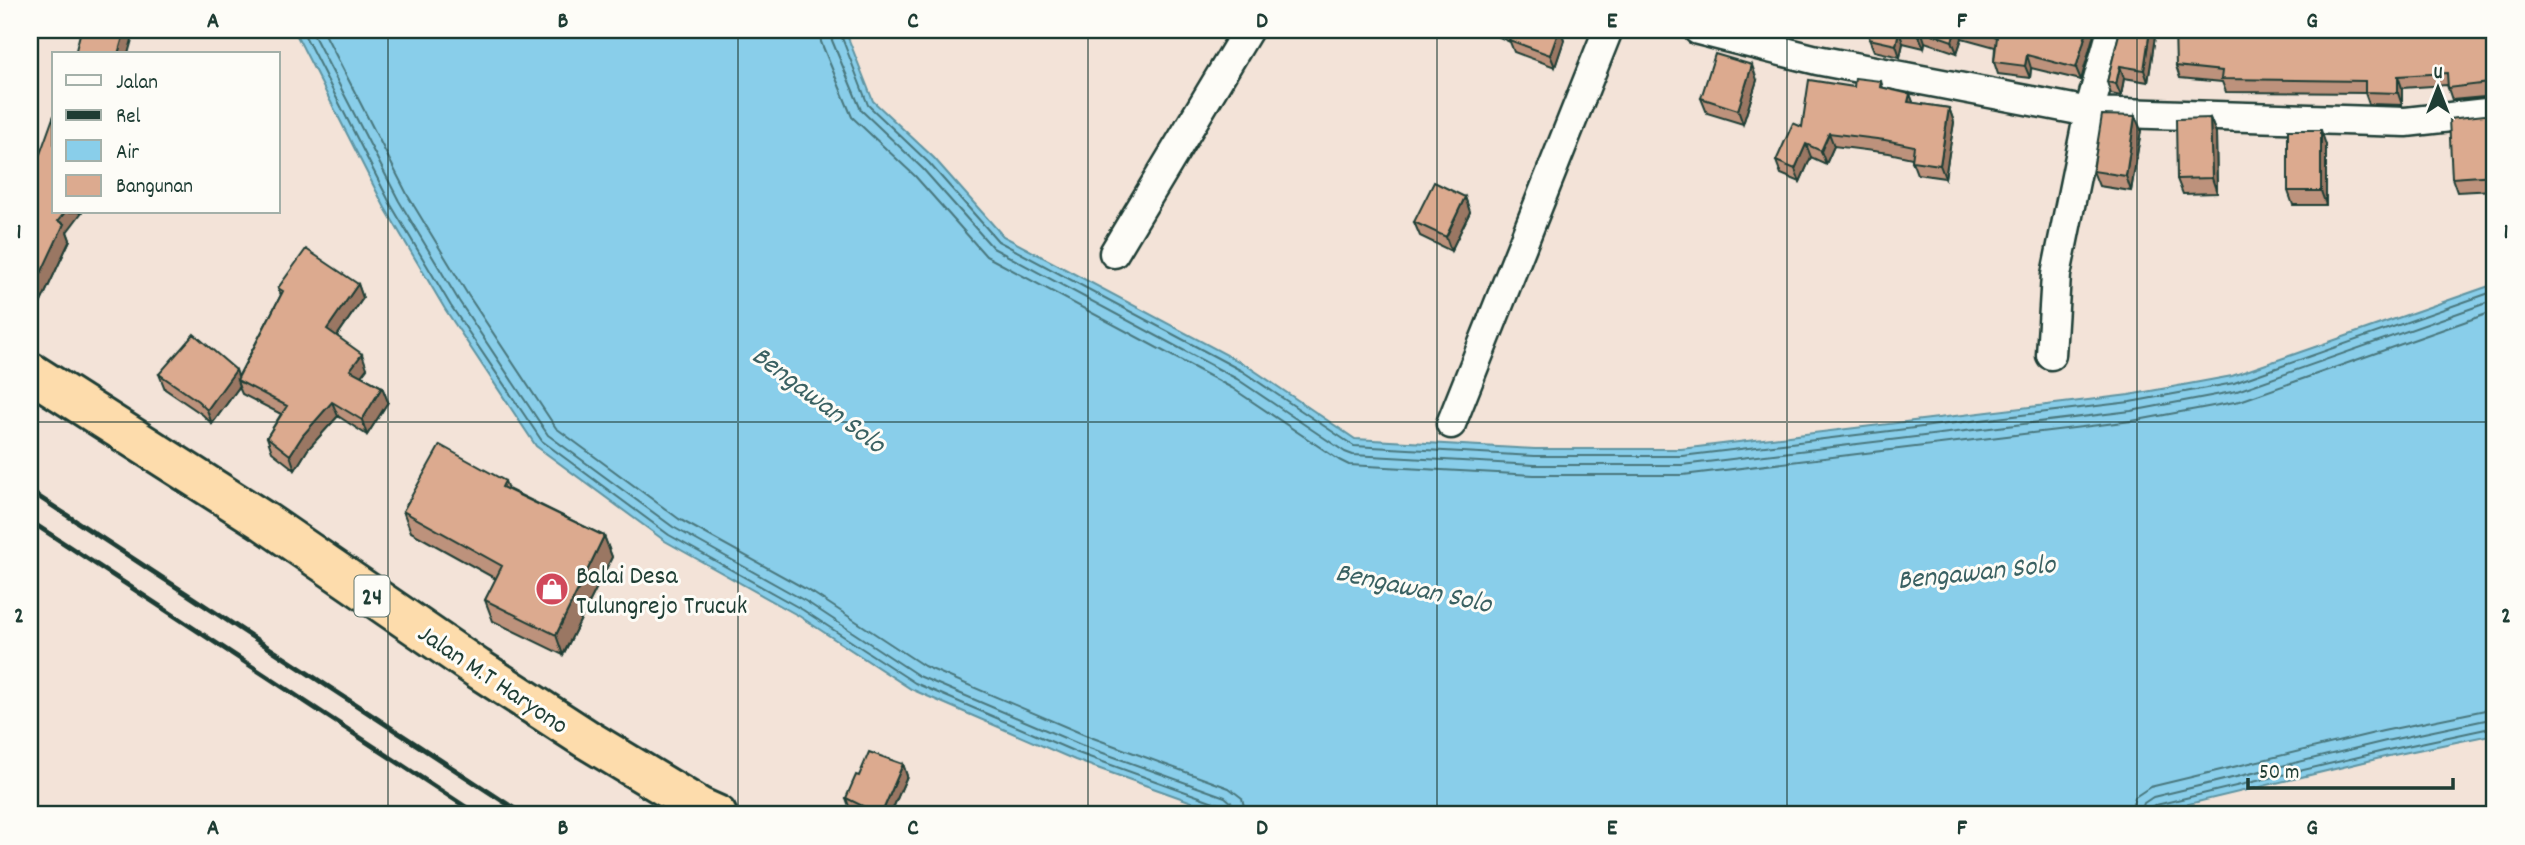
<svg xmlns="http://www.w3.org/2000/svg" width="2525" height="845" viewBox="0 0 2525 845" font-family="Dekko,sans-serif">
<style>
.water{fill:#89ceea;stroke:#5f94a1;stroke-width:2}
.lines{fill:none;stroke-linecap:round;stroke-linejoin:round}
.shore{stroke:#49777d;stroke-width:2}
.street-casing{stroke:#1f3d34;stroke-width:33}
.highway-casing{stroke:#1f3d34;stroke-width:44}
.street{stroke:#fdfcf7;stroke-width:28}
.highway{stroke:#fddcac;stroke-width:38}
.rail{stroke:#1f3d34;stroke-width:5}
.wall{fill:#bd927b;stroke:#1f3d34;stroke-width:2}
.shaded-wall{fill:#9a7764;stroke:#1f3d34;stroke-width:2}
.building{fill:#dcaa8f;stroke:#1f3d34;stroke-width:2}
.grid{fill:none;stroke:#1f3d34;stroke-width:2;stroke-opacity:0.55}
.labels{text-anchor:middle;stroke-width:6;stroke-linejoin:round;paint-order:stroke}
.shield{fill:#fdfcf7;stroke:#62766e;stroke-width:2}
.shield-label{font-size:24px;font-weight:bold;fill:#1f3d34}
.poi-label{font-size:26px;fill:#1f3d34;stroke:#fdfcf7;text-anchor:start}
.street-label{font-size:26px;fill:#1f3d34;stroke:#fdfcf7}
.water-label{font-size:28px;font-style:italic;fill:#3a6162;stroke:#fdfcf7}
.neatline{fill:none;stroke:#1f3d34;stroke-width:2.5}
.grid-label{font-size:23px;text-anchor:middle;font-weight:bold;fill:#1f3d34}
</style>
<rect width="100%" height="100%" fill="#f3e3d8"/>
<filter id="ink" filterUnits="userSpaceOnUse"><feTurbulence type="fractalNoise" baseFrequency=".0143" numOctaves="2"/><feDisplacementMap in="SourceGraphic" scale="14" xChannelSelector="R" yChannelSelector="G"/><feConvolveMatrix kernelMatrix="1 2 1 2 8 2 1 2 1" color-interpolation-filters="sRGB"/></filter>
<g filter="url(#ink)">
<path class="water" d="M294 30H845L873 101 934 158 1003 236 1246 365 1355 439 1535 449H1681L2129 395 2232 376 2495 284V734L2389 756 2143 815H1228L1075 760 911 689 799 616 665 541 536 446 445 309 385 208Z"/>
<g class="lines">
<path class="shore" d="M302 30 391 205 451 306 542 441 669 535 803 610 915 683 1078 753 1222 805 1226 810 1227 815
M311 30 399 201 459 301 548 435 673 527 807 602 919 676 1081 745 1225 797 1233 804 1236 815
M323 30 408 196 468 295 556 428 679 519 813 593 924 666 1085 735 1229 788 1242 798 1246 815
M820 30 821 42 852 117 915 176 986 256 1232 388 1339 460 1349 465 1534 475H1683L2132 421 2240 401 2495 311
M830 30 831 38 861 110 923 169 993 248 1237 379 1345 452 1353 455 1534 465H1682L2131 411 2237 391 2495 300
M839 30 868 105 929 163 998 241 1242 371 1354 446 1535 456H1682L2130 402 2234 383 2495 291
M2130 815 2135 797 2150 787 2383 731 2495 708
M2140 815 2144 803 2153 797 2386 741 2495 718
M2149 815 2151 808 2156 805 2388 750 2495 727"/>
<defs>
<path id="street" d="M1698 30 1817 60 2089 112 2406 122 2495 112
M1114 253 1248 30
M2051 355 2056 275 2089 112 2112 30
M1451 424 1608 30"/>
<path id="highway" d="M30 372 265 522 477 668 588 740 699 807 717 815"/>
</defs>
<use href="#street" class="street-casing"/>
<use href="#highway" class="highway-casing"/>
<use href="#street" class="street"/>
<use href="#highway" class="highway"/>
<path class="rail" d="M30 491 524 815
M30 521 478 815"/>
</g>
<path class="wall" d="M1488 30H1561L1564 40 1555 67 1514 52 1510 42 1489 32Z
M1871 30H2095L2081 80 2031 68 2030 78 1998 74 1994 62 1995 47 1962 38 1957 53 1925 42 1924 48 1903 43 1900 57 1874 51 1869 39Z
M2120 30H2156L2148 82 2124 78 2121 96 2111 94 2107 82Z
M2495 30V96L2452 100 2447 85 2402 88V105L2369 104 2365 93 2226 92 2222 82 2180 78 2176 66Z
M1757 80 1743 124 1707 113 1701 98Z
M1881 81 1883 88 1910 94 1913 103 1949 108 1954 122 1945 178 1917 174 1912 161V158L1889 153 1834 146 1826 164 1811 157 1800 182 1781 174 1776 161 1802 127 1854 87Z
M2493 114 2495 119V190L2457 192 2452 178Z
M2210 118 2216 133 2217 193 2183 194 2177 179Z
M2141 130 2131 191 2099 186 2093 171Z
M2326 145V205H2293L2288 191Z
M30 151 40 154 70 240 41 302 30 296Z
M1465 197 1470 212 1451 251 1420 236 1414 222Z
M358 284 363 298 337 336 367 368 361 376 382 387 388 402 367 435 338 416 308 449 295 470 272 452 267 437 281 414 242 394 239 387 212 424 203 415 165 389 159 374 236 370 238 377 281 295 278 288Z
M505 481 508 489 604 536 612 557 563 655 493 621 485 600 496 579 411 532 403 511Z
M903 764 907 776 890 815H862L850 809 846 798Z"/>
<path class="shaded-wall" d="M125 30H131L133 36 128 54H118Z
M1559 30H1561L1564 40 1555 67 1550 55Z
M1921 30 1925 42 1924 48 1919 36Z
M1956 30H1959L1962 38 1957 53 1952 41Z
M2087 30H2095L2081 80 2076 68Z
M2150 30H2156L2148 82 2144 70Z
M1899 31 1903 43 1900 57 1896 45Z
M2027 55 2031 68 2030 78 2025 66Z
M1752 65 1757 80 1743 124 1738 110Z
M2120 66 2124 78 2121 96 2116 84Z
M2398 76 2402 88V105L2398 93Z
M1910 94 1915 107 1908 102Z
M1949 108 1954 122 1945 178 1940 165Z
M2135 116 2141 130 2131 191 2126 176Z
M2210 118 2216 133 2217 193 2212 178Z
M2321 130 2326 145V205L2321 191Z
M1829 133 1834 146 1826 164 1821 151Z
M1806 144 1811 157 1800 182 1795 169Z
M1465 197 1470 212 1451 251 1446 237Z
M65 212H82L67 232 70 240 41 302 35 286 58 221Z
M358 284 363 298 332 343 327 329Z
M362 354 367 368 355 384 350 370Z
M236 370 240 382 237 380 239 387 212 424 207 410Z
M382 387 388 402 367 435 362 420Z
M332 402 338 416 308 449 295 470 290 455 303 435Z
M604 536 612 557 563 655 556 635Z
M903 764 907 776 890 815H881Z"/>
<path class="building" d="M81 30H125L118 54H75Z
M1506 30H1559L1550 55 1509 40 1512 33Z
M1871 30H1921L1919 36 1899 31 1896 45 1869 39Z
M1921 30H1956L1952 41Z
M1972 30H2087L2076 68 2027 55 2025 66 1994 62 1997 37Z
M2120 30H2150L2144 70 2120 66 2116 84 2107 82Z
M2175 30H2495V85L2489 83 2448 88 2447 73 2398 76V93L2365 92V81L2221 79 2222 71 2176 66Z
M1715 54 1752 65 1738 110 1701 98Z
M1855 78 1881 81 1880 87 1910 94 1908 102 1949 108 1940 165 1912 161 1914 146 1885 140 1829 133 1821 151 1806 144 1795 169 1776 161 1793 123 1802 127 1809 80 1854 87Z
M2493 114 2495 145V175L2452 178 2449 119Z
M54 115V212H65L58 221 64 224 35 286 30 283V151L40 154Z
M2102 115 2135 116 2126 176 2093 171Z
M2210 118 2212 178 2177 179 2176 119Z
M2288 130H2321V191H2288Z
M1434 182 1465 197 1446 237 1414 222Z
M306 249 358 284 327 329 362 354 350 370 382 387 362 420 332 402 303 435 290 455 267 437 287 406 237 380 283 291 278 288Z
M194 334 236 370 207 410 198 401 159 374Z
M440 445 505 481 502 487 604 536 556 635 485 600 502 566 403 511Z
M869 752 903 764 881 815 846 798 856 775 859 776Z"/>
</g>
<path class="grid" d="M388 30V815M738 30V815M1088 30V815M1437 30V815M1787 30V815M2137 30V815M30 422H2495"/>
<defs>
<symbol id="shop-disc" viewBox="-11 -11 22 22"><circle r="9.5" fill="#d1495b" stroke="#fdfcf7"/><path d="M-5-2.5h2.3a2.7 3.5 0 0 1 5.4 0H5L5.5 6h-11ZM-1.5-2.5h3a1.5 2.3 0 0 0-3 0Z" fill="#fff"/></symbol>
</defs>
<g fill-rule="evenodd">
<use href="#shop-disc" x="533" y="570" width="38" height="38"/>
</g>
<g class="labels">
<rect class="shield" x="354.5" y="575.5" width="35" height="41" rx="5"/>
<g class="shield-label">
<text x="372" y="604">24</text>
</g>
<g class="poi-label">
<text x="576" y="583">Balai Desa<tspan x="576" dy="30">Tulungrejo Trucuk</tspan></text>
</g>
<g class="street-label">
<text transform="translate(494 678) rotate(34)" y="9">Jalan M.T Haryono</text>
</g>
<g class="water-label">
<text transform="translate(820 398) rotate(37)" y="10">Bengawan Solo</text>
<text transform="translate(1976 570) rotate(-6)" y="10">Bengawan Solo</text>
<text transform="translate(1414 586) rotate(12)" y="10">Bengawan Solo</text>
</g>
</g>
<rect width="2525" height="845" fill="none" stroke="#fdfcf7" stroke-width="77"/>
<rect x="52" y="52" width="228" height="161" fill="#fdfcf7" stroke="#a4b0a9" stroke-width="2"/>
<rect x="66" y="75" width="35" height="10" fill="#fdfcf7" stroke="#a4b0a9" stroke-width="2"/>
<text x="116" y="88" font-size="21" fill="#1f3d34">Jalan</text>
<rect x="66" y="110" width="35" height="10" fill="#1f3d34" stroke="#a4b0a9" stroke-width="2"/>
<text x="116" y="122" font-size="21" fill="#1f3d34">Rel</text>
<rect x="66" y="140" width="35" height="21" fill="#89ceea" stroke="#a4b0a9" stroke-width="2"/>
<text x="116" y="158" font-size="21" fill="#1f3d34">Air</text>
<rect x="66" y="175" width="35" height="21" fill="#dcaa8f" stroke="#a4b0a9" stroke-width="2"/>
<text x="116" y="192" font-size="21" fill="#1f3d34">Bangunan</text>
<g transform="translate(2438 88)" stroke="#fdfcf7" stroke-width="5" paint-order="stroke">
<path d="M0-5L12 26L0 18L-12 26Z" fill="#1f3d34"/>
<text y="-10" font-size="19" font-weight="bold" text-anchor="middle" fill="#1f3d34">U</text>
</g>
<path d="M2248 778v10h205v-10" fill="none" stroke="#1f3d34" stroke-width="3.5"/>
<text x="2259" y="778" font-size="21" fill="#1f3d34" stroke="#fdfcf7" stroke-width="5" paint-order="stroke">50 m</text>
<rect x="38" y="38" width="2448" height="768" class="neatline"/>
<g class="grid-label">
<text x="213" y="27">A</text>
<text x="563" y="27">B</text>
<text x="913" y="27">C</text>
<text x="1262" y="27">D</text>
<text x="1612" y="27">E</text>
<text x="1962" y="27">F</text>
<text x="2312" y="27">G</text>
<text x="19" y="238">1</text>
<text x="2506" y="238">1</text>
<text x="19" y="622">2</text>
<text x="2506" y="622">2</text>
<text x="213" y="834">A</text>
<text x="563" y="834">B</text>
<text x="913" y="834">C</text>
<text x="1262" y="834">D</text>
<text x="1612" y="834">E</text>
<text x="1962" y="834">F</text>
<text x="2312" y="834">G</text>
</g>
</svg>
